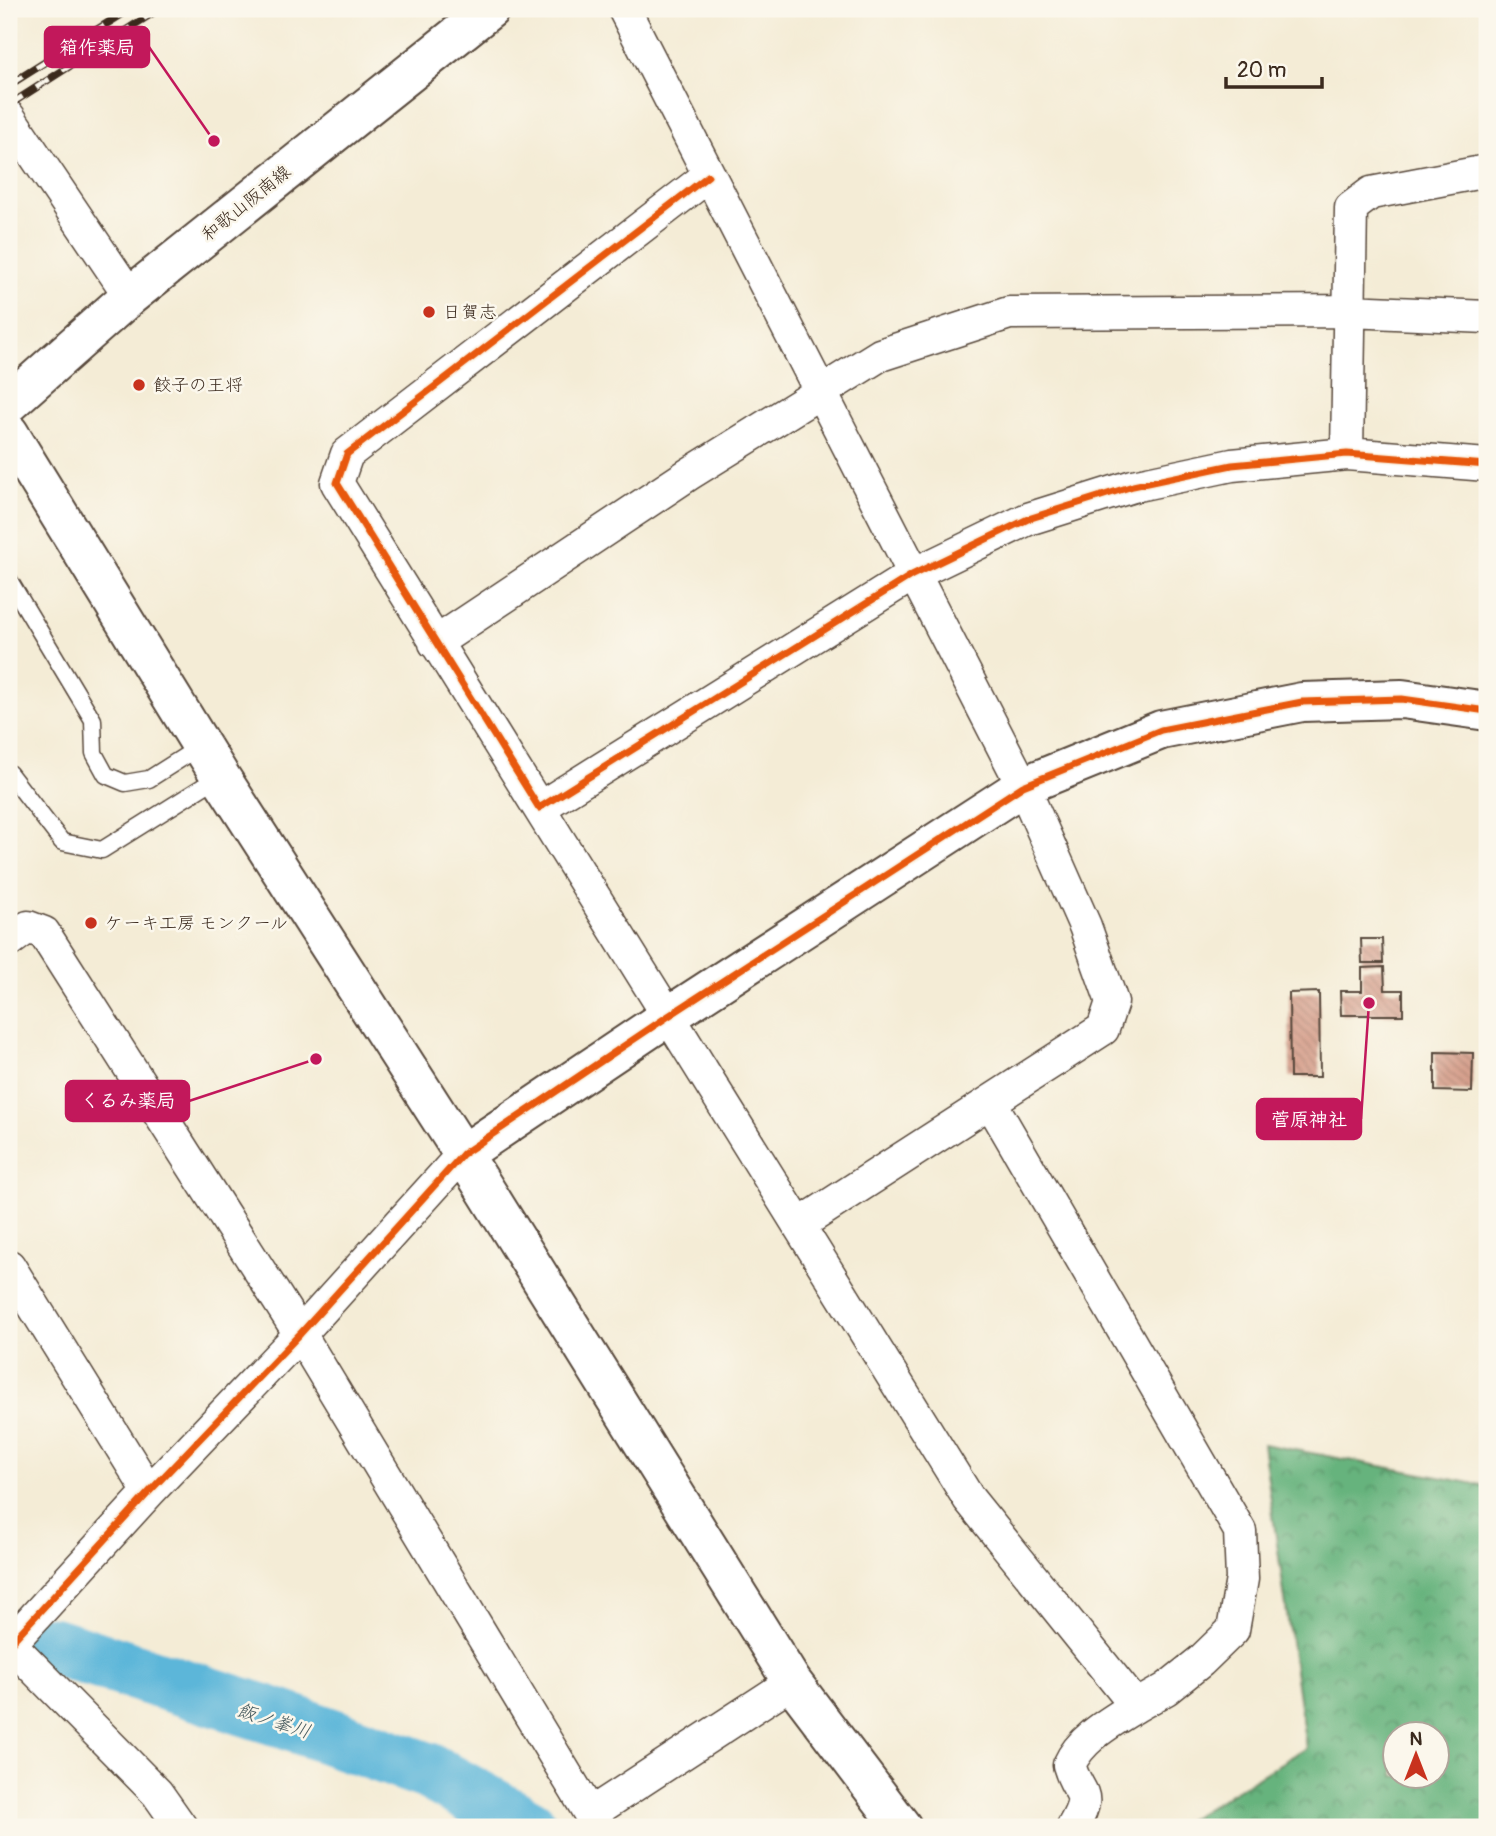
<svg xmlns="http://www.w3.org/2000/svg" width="1496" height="1836" viewBox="0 0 1496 1836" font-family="Pangolin,'Klee One',sans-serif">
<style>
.forest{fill:url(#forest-crowns);stroke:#506e4e;stroke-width:2;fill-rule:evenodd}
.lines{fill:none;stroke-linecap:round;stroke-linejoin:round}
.river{stroke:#5cb6d9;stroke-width:58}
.building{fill:url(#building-back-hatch)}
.service-casing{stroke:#57473a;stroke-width:19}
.minor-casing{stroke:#57473a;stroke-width:35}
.tertiary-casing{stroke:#57473a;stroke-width:42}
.secondary-casing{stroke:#57473a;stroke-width:42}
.service{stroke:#fff;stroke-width:16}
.minor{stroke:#fff;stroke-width:32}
.tertiary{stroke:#fff;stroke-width:38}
.secondary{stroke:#fff;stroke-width:38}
.rail-casing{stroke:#3b2a1e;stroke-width:8}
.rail{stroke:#fbf7ec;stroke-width:5;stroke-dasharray:16;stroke-linecap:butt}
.cycleway-casing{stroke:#fbf7ec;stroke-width:11}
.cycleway{stroke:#e8590c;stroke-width:7}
.poi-dot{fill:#c8321e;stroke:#fbf7ec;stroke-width:2.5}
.labels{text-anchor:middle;stroke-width:5;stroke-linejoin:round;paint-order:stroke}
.street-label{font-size:18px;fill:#3b2a1e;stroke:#fbf7ec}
.poi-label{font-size:18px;fill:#3b2a1e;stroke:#fbf7ec;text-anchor:start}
.water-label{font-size:19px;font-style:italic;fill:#475b5f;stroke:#fbf7ec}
.leader{fill:none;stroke:#c2185b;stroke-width:2.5}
.callout-dot{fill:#c2185b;stroke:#fbf7ec;stroke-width:2.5}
.callout{fill:#c2185b;stroke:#c2185b;stroke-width:2.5}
.callout-label{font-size:19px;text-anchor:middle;font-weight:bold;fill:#fff}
</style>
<defs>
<pattern id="forest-crowns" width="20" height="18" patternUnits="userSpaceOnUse" patternTransform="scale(1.75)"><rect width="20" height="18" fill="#66b37d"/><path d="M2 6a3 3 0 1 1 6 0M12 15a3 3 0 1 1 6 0" fill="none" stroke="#559266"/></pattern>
<pattern id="building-back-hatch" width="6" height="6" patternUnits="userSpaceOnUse" patternTransform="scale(1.75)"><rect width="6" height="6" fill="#d49a86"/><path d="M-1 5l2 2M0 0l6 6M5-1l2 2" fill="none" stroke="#ad7e6d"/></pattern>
</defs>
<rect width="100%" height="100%" fill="#fbf7ec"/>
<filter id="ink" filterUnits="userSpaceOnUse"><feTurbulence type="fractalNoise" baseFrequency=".0143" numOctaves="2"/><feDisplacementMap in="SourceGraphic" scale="14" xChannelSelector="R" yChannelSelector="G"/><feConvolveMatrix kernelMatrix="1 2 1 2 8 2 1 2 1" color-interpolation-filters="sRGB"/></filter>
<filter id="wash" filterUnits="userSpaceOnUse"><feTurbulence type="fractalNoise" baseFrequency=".00686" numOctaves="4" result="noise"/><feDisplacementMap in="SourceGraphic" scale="28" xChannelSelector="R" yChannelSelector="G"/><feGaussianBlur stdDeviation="1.57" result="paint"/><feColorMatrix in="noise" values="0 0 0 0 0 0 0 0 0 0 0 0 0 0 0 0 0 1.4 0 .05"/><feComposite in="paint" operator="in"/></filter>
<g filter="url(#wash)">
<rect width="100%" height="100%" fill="#f4ecd6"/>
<path class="forest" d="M1263 1444 1487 1486V1827H1176L1306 1748ZM1394 1734H1436V1776H1394Z"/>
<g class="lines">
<path class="river" d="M9 1641 53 1646 270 1715 428 1771 529 1827"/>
</g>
<g id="blocks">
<path class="building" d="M1361 939H1382L1383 963H1362Z
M1384 967 1385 990H1403V1015H1341L1340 991H1362V968Z
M1319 992 1320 1077H1290L1289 993Z
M1435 1052 1473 1053 1472 1092 1435 1091Z"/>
</g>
</g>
<g filter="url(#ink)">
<use href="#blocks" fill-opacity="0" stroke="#57473a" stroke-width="2"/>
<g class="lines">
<defs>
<path id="service" d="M9 580 93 720 94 753 106 775 125 783 149 779 201 746
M9 773 62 842 102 850 220 776"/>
<path id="minor" d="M624 9 1023 786 1085 926 1112 1002 1103 1029 799 1225
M9 117 130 296
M708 176 347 454 337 483 539 808 912 575 1028 519 1133 486 1232 465 1347 454 1487 465
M1347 454 1351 208 1371 193 1487 171
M435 643 689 474 880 355 1009 313 1349 311 1487 317
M539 808 969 1499 1136 1706 1166 1689 1201 1661 1233 1630 1242 1579 1240 1531 991 1103
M9 941 28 927 44 933 300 1334 590 1814 792 1682
M9 1266 149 1492
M9 1643 157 1793 181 1827
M9 1645 149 1492 300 1334 463 1154
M1073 1827C1094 1790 1078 1797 1069 1765 1081 1738 1111 1722 1136 1706"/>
<path id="tertiary" d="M9 433 220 776 463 1154 792 1682 902 1827
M463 1154 667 1017 1023 786 1161 730 1302 702 1402 699 1487 711"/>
<path id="secondary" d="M9 403 130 296 490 9"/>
</defs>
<use href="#service" class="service-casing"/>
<use href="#minor" class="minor-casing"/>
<use href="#tertiary" class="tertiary-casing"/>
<use href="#secondary" class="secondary-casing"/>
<use href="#service" class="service"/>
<use href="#minor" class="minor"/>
<use href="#tertiary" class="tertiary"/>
<use href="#secondary" class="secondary"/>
<defs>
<path id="rail" d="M9 85 130 9
M9 105 159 9"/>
</defs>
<use href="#rail" class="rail-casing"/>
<use href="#rail" class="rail"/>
<defs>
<path id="cycleway" d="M708 176 347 454 337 483 539 808 912 575 1028 519 1133 486 1232 465 1347 454 1487 465
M9 1645 149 1492 300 1334 463 1154 667 1017 1023 786 1161 730 1302 702 1402 699 1487 711"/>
</defs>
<use href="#cycleway" class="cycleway-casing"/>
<use href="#cycleway" class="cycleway"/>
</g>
</g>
<g class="poi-dot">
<circle cx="429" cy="312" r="7"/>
<circle cx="139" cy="385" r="7"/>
<circle cx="91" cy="923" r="7"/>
</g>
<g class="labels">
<g class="street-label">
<text transform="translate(246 203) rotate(-39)" y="6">和歌山阪南線</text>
</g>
<g class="poi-label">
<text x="443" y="318">日賀志</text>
<text x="153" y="391">餃子の王将</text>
<text x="105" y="929">ケーキ工房 モンクール</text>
</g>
<g class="water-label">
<text transform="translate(274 1720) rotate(18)" y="7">飯ノ峯川</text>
</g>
</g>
<path class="leader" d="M214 141L149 47M316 1059L189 1101M1369 1003L1361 1119"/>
<g class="callout-dot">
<circle cx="214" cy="141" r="7"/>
<circle cx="316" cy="1059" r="7"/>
<circle cx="1369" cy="1003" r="7"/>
</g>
<g class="callout">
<rect x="45" y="27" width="104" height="40" rx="7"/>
<rect x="66" y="1081" width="123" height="40" rx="7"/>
<rect x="1257" y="1099" width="104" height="40" rx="7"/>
</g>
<g class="callout-label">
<text x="97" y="54">箱作薬局</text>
<text x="128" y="1107">くるみ薬局</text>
<text x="1309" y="1126">菅原神社</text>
</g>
<rect width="1496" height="1836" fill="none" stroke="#fbf7ec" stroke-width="35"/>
<g transform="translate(1416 1755)"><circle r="33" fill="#fbf7ec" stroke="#aea59a" stroke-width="2"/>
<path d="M0-5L12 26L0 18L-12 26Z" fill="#c8321e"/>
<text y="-10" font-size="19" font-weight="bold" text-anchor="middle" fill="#3b2a1e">N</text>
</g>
<path d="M1226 77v10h96v-10" fill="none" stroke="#3b2a1e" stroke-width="3.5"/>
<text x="1237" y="77" font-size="21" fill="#3b2a1e" stroke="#fbf7ec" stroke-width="5" paint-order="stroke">20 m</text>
</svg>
